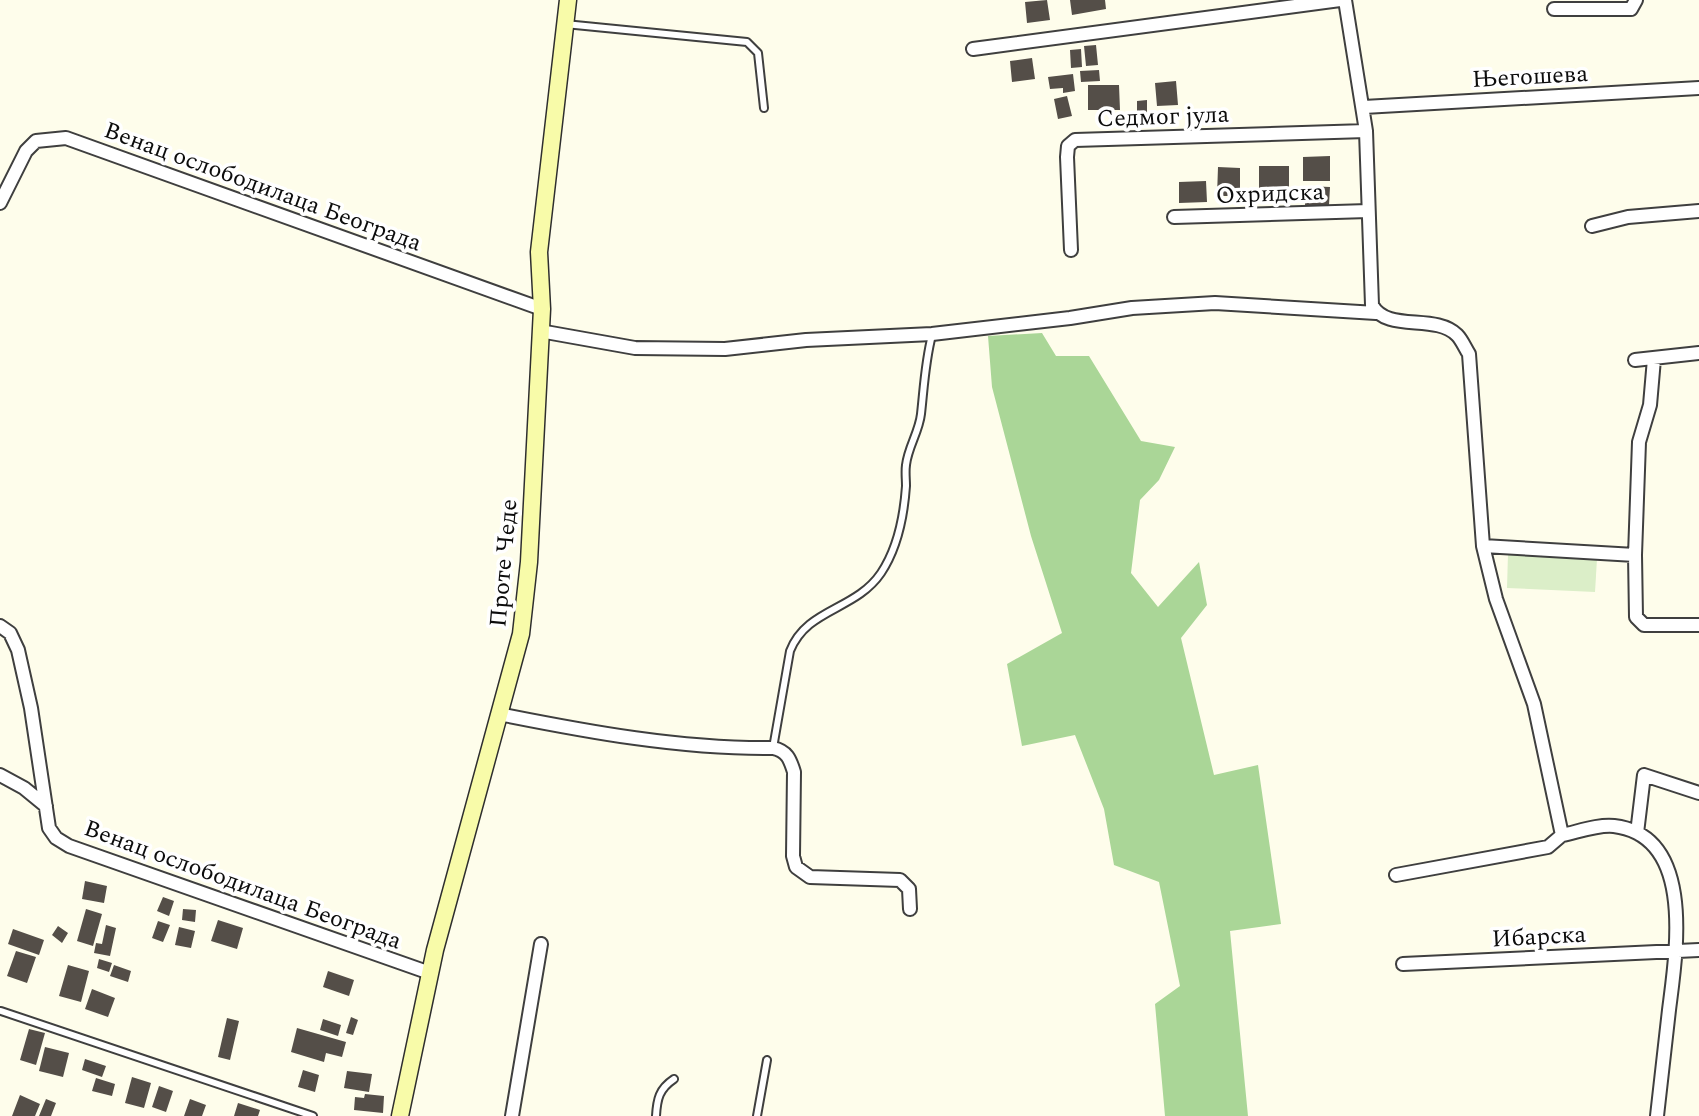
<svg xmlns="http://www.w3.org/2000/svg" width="1699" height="1116" viewBox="0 0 1699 1116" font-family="Spectral,serif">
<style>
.forest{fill:#aad697}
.pitch{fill:#dbeec8}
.building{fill:#544e48}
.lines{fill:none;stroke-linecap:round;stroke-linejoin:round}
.lane-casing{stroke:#3f3f3f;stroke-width:10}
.street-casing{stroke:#3f3f3f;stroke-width:16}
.secondary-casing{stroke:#2e2e2e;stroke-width:19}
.lane{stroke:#fff;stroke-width:6}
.street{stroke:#fff;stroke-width:12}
.secondary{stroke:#f8fba9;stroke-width:16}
.labels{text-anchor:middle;stroke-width:7;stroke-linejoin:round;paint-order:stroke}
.street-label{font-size:24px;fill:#0c0c0c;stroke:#fff}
</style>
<rect width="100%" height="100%" fill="#fefdeb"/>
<path class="forest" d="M1042 333 1056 356H1089L1141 441 1175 447 1159 480 1140 500 1131 573 1158 607 1199 562 1207 605 1181 638 1214 775 1258 765 1281 924 1230 931 1248 1116H1165L1155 1004 1180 986 1159 882 1114 865 1104 809 1075 735 1022 746 1007 664 1062 633 1031 536 992 387 988 336Z"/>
<path class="pitch" d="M1508 554 1597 559 1595 592 1507 588Z"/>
<path class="building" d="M1047 0 1050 20 1027 23 1025 2Z
M1070 0H1105L1106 9 1072 15Z
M1096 45 1098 65 1086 66 1084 46Z
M1081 49 1082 67 1071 68 1070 50Z
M1032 58 1035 79 1012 82 1010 61Z
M1099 70 1100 81 1081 82 1080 71Z
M1073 74 1075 91 1063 93V88L1050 89 1048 77Z
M1176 81 1178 105 1157 106 1155 83Z
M1088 85H1119L1120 110H1088Z
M1067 96 1072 116 1058 119 1054 99Z
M1147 100V120H1137V101Z
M1330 156V181H1303V157Z
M1259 166H1289V193L1259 194Z
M1218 167 1240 168V196H1217Z
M1206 181 1207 202 1179 203V182Z
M1306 186 1330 187 1329 205H1305Z
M85 881 107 886 104 903 82 899Z
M163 897 174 901 169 916 157 911Z
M86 909 102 914 93 946 77 941Z
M183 909 196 910 195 922 182 920Z
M218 920 243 928 237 949 211 941Z
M158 921 170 925 163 942 152 938Z
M106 925 116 928 110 956 94 953 96 943 102 944Z
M58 926 68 933 62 943 52 935Z
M179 927 195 931 191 948 175 945Z
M13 929 44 940 39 955 8 944Z
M16 951 36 957 27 983 7 976Z
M99 959 112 963 109 972 97 968Z
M68 965 89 971 81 1002 59 996Z
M114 965 131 971 128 982 110 976Z
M328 971 354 980 349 996 323 987Z
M92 989 115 998 108 1017 85 1009Z
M351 1017 358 1020 353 1035 346 1033Z
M227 1018 239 1021 230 1060 218 1057Z
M323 1019 341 1025 338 1036 320 1030Z
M297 1028 346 1042 342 1057 326 1053 324 1062 291 1052Z
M29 1029 45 1033 36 1065 20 1060Z
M45 1047 69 1053 63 1077 39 1071Z
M85 1059 106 1066 102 1077 82 1070Z
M303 1070 319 1075 315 1092 298 1087Z
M347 1071 372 1074 369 1092 344 1088Z
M132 1077 151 1083 144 1108 125 1103Z
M96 1078 115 1084 112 1096 92 1091Z
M159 1086 173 1091 166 1112 152 1107Z
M365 1094 384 1096 383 1113 354 1110 355 1097 364 1098Z
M20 1095 40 1104 35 1116H12Z
M46 1099 56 1103 51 1116H39Z
M190 1099 206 1105 202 1116H184Z
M238 1103 260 1110 258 1116H234Z"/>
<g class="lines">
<defs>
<path id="lane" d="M565 24 747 42 758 53 764 108
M773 748 790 651C807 608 855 611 881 573 897 549 904 515 906 486 906 479 905 472 906 465 908 447 919 432 921 414 924 387 925 362 932 335
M1 1011 313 1116
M656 1116C657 1099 659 1089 674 1079
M757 1116 767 1060"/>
<path id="street" d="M1345 0 1366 131 1372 305C1387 333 1435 313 1457 335 1462 340 1465 348 1469 354L1483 546 1496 599 1534 704 1562 835C1577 832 1599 824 1614 826 1696 836 1676 954 1669 1010 1665 1045 1661 1080 1657 1116
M1554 9H1631L1636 0
M973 49 1340 0
M1364 107 1699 88
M0 203 26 151 36 141 66 138 542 309
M1174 217 1368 211
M1592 226 1628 217 1699 211
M1071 250 1067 157 1068 146 1075 140 1366 131
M540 331 635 348 725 349 806 340 932 334 1070 318 1132 308 1215 303 1376 313
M1635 360 1699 353
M1483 546 1635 555 1639 442 1650 405 1654 359
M1635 555 1636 617 1644 625H1699
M0 626 10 633 18 650 31 708 49 828 56 838 69 846 430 973
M499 714C589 732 681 749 773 748 787 751 790 759 794 772L793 856 796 867 810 877 900 880 909 889 910 909
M0 775 24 788 46 806
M1637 833 1644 775 1699 793
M1396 875 1548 847 1562 835
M1403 964 1699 950
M512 1116 541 944"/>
<path id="secondary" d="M400 1116 435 950 521 634 529 562 542 309 539 252 568 0"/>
</defs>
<use href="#lane" class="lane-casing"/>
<use href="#street" class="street-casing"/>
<use href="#secondary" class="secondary-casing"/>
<use href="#lane" class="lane"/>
<use href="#street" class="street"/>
<use href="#secondary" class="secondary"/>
</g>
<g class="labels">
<g class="street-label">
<text transform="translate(1530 76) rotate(-3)" y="8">Његошева</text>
<text transform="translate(1163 116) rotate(-2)" y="8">Седмог јула</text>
<text transform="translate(263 186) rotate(20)" y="8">Венац ослободилаца Београда</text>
<text transform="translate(1270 193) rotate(-2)" y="8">Охридска</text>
<text transform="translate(503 563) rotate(-85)" y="8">Проте Чеде</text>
<text transform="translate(243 884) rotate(20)" y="8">Венац ослободилаца Београда</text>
<text transform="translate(1539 936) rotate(-3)" y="8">Ибарска</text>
</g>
</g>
</svg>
